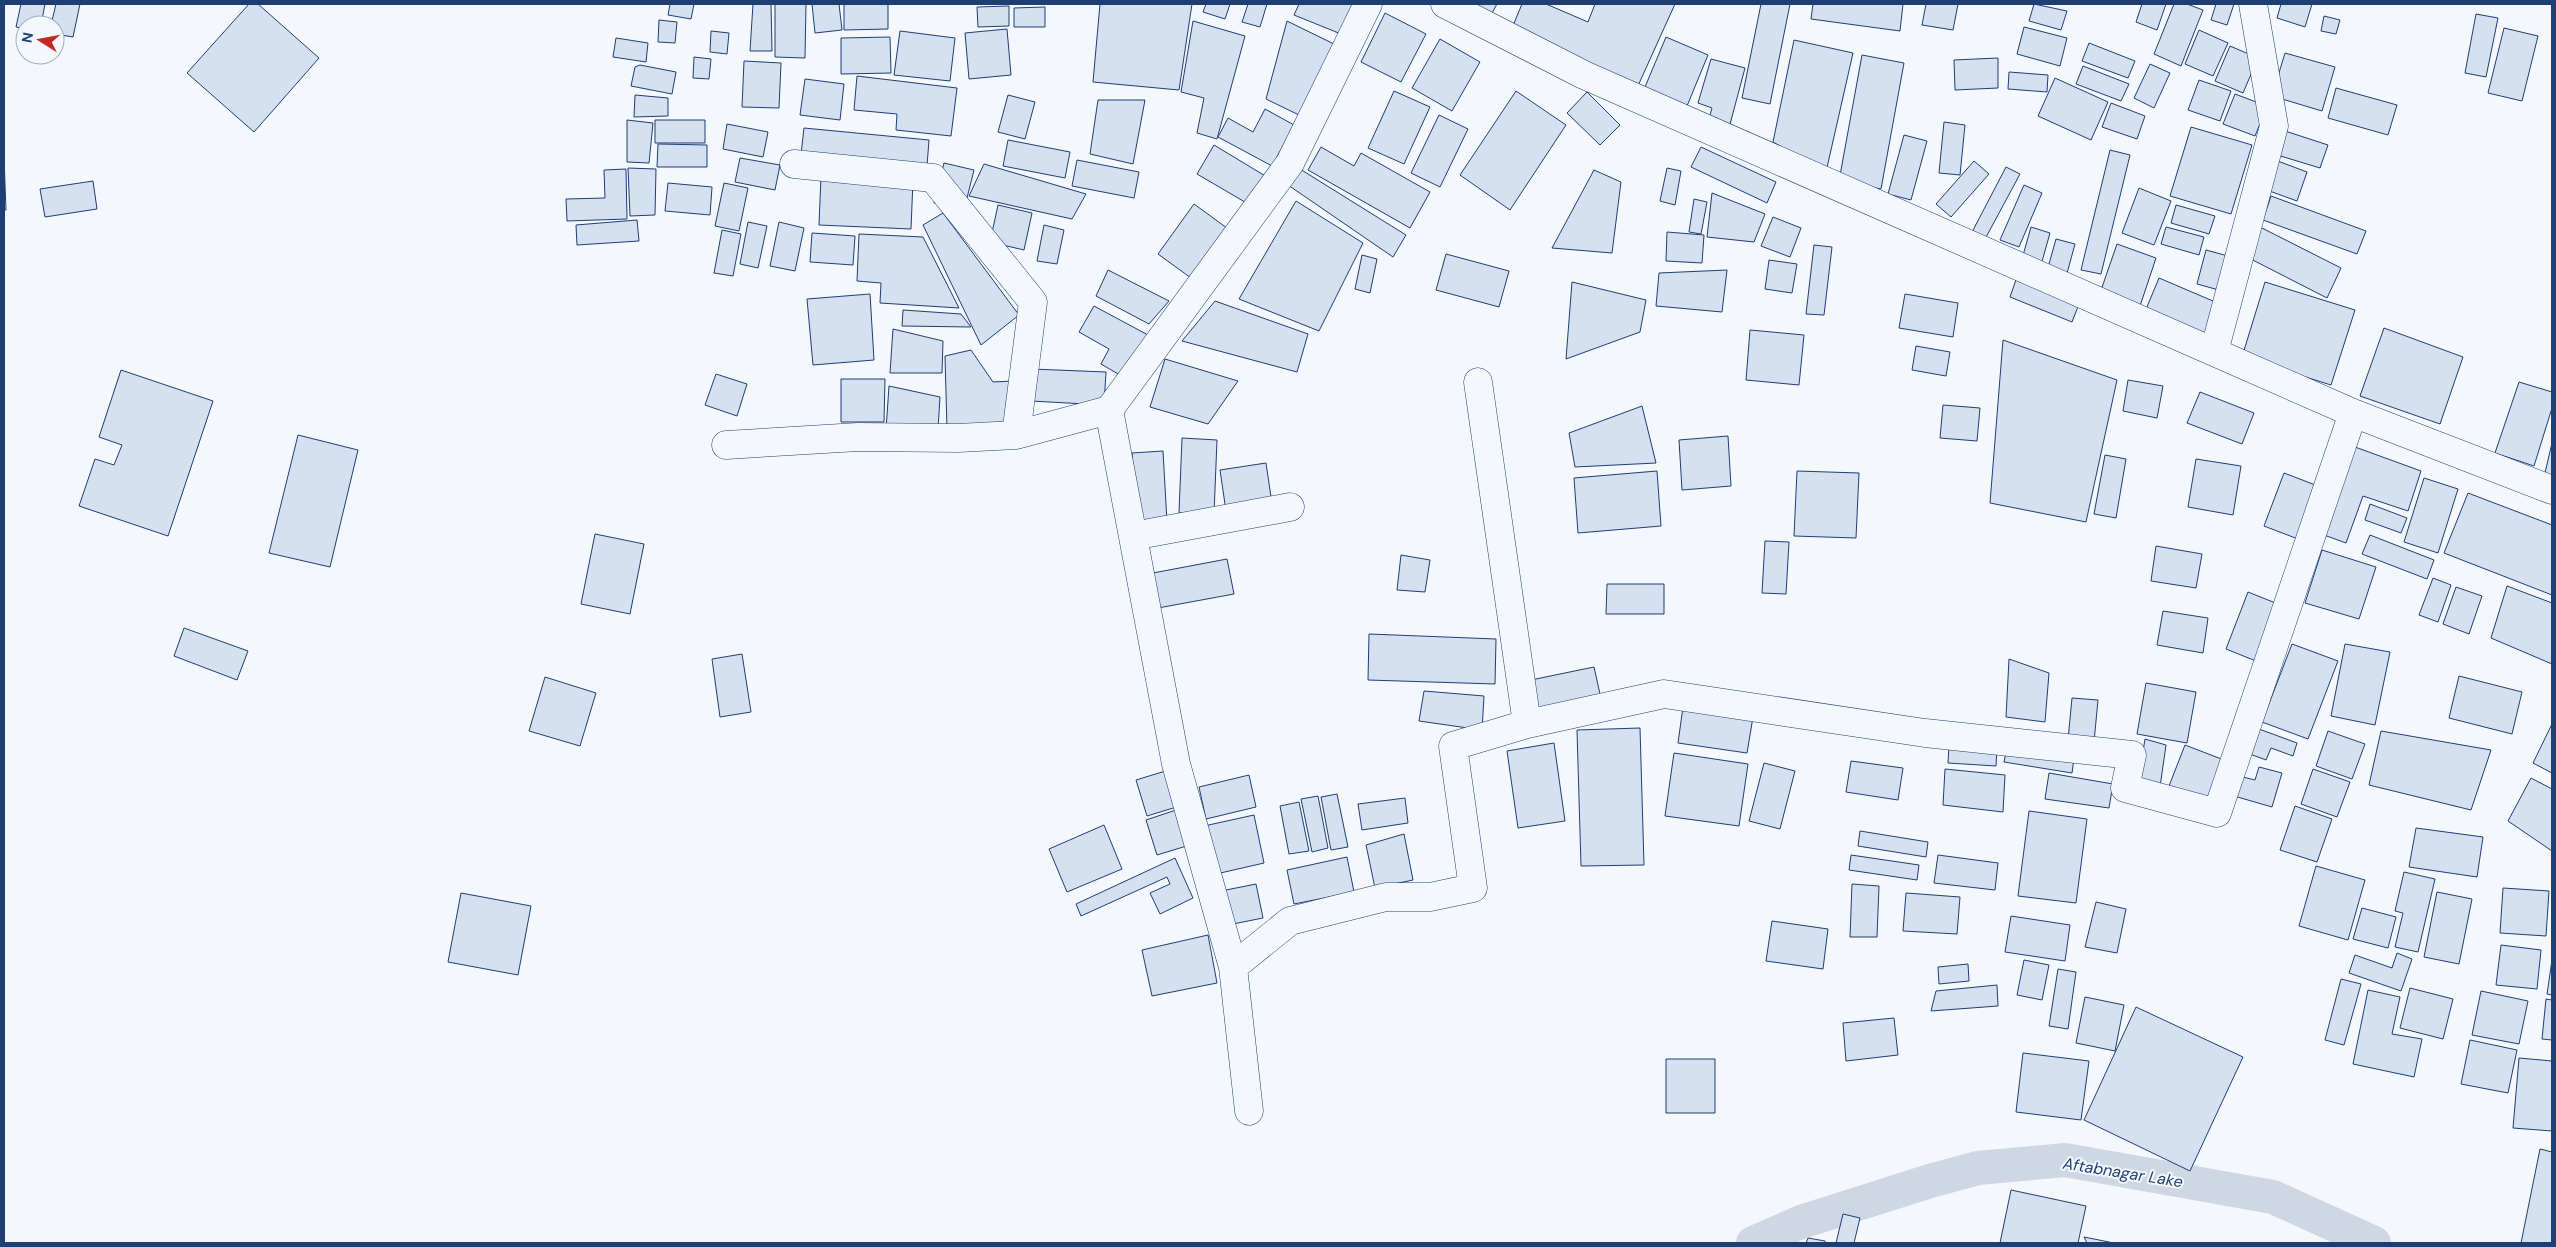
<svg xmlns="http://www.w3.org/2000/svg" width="2556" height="1247" viewBox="0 0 2556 1247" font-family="'DM Sans',sans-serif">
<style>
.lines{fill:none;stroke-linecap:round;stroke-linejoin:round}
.canal{stroke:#cfd7e4;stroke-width:34}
.building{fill:#d5e0f0;stroke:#1d3f73}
.minor-casing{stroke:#1d3f73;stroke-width:29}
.minor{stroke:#f4f7fb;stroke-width:28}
.labels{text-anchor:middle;stroke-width:4;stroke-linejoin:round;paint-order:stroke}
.water-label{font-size:16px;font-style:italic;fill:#1d3f73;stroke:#f4f7fb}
</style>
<rect width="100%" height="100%" fill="#f4f7fb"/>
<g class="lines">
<path class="canal" d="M1753 1243 1801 1222 1930 1181 1978 1168 2065 1160 2273 1197 2374 1243"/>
</g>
<path class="building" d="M21 4H45L41 25H25V29L16 27Z
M56 4H80L73 37 55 34V25H51Z
M249 4H258L319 58 254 132 187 73Z
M670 4H694L691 19 668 15Z
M753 4H771L772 51H750Z
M775 4H806L805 58 775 57Z
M812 4H839L842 30 815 33Z
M844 4H888V29L844 30Z
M1100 4H1192L1179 90 1093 82Z
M1206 4H1230L1225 19 1203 12Z
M1248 4H1267L1260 27 1242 22Z
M1299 4H1357L1341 34 1294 15Z
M1471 4H1497L1491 15Z
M1522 4H1546L1588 22 1595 4H1675L1637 88 1512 28Z
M1761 4H1790L1770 104 1742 98Z
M1813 4H1903L1900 31 1811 19Z
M1926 4H1958L1953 30 1922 25Z
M2034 4 2067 11 2061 30 2029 21Z
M2142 4H2166L2157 30 2136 22Z
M2174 4H2187L2203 10 2181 66 2154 54Z
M2216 4H2234L2227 25 2211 20Z
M2281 4H2312L2305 27 2277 18Z
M1009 6V26L978 27 977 7Z
M1045 7V27H1014V8Z
M1385 13 1426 34 1401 82 1361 62Z
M2476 14 2498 18 2486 77 2465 73Z
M2324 16 2340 20 2336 34 2321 31Z
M659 20 677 22 675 43 658 42Z
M1193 21 1245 36 1217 139 1197 133 1204 98 1181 92Z
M1287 21 1338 46 1299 115 1266 99Z
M2024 27 2067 38 2060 66 2017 54Z
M2504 28 2538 36 2522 101 2488 93Z
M1007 29 1011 75 969 79 965 33Z
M2199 30 2228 43 2213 76 2185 64Z
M711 31 729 33 727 54 710 52Z
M900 31 955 38 950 81 894 75Z
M890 37 891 73 841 74V38Z
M1666 37 1708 55 1687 106 1645 87Z
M616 38 648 43 646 62 613 57Z
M1440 39 1480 62 1452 111 1412 88Z
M1794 40 1853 53 1826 172 1773 142Z
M2089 43 2135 61 2128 78 2082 61Z
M2230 46 2258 58 2243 93 2215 81Z
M2285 53 2335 67 2322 111 2272 96Z
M1862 55 1904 63 1881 189 1839 181Z
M694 57 711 59 709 79 693 78Z
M1998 58V88L1955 90 1954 60Z
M1711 59 1745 68 1729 128 1708 122 1712 108 1698 103Z
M744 61 781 63 779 108 742 107Z
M2150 64 2170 73 2154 108 2134 98Z
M640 65 676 72 672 94 631 86 635 67Z
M2083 66 2129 84 2121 101 2076 84Z
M2009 72 2048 75 2047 92 2008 89Z
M857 76 957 88 951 136 896 130 897 114 854 110Z
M2055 78 2108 102 2091 140 2038 116Z
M805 79 844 84 840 120 800 115Z
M2199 80 2231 91 2220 121 2188 110Z
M2336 88 2397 105 2388 135 2328 118Z
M1394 91 1430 107 1404 164 1368 148Z
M1516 91 1566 125 1510 210 1460 175Z
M1587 92 1620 125 1600 145 1567 113Z
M2235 94 2267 106 2255 136 2223 124Z
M635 95 668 98V116L634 117Z
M1008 95 1035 102 1025 139 998 132Z
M1098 100H1145L1133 164 1090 154Z
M2111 103 2145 116 2137 139 2102 127Z
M1265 109 1294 125 1272 166 1218 137 1228 118 1253 132Z
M1439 115 1468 129 1440 187 1411 173Z
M627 120 653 123 649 163 627 162Z
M655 120H705V143H655Z
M1944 122 1965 125 1960 175 1939 173Z
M727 124 768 132 763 157 723 149Z
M2191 127 2252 145 2231 214 2170 196Z
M804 128 929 140 927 166 801 154Z
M2282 130 2328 145 2320 168 2274 154Z
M1904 135 1927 141 1911 200 1888 194Z
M1008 140 1070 152 1065 178 1003 166Z
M658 144 707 145V167H657Z
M1214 145 1267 177 1250 205 1197 174Z
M1321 147 1354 166 1361 153 1430 192 1410 228 1308 170Z
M1701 147 1776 182 1767 203 1691 167Z
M2110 150 2130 155 2101 274 2081 270Z
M4 158 6 210H4Z
M740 158 780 165 775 190 735 182Z
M1077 160 1139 172 1134 198 1072 186Z
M2275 160 2307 172 2297 201 2264 189Z
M1974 161 1989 174 1951 217 1936 204Z
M944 163 974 170 965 206 934 203Z
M984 164 1086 194 1072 219 969 196Z
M2006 167 2020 174 1984 241 1971 234Z
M628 168 656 169 655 215 630 216Z
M1667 168 1681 171 1675 205 1660 201Z
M626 169 627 219 567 221 566 199 605 198 604 170Z
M1300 169 1406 235 1393 257 1288 185Z
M1594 170 1621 182 1612 253 1552 248Z
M821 176 913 180 911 229 819 225Z
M93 181 97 209 45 217 40 189Z
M668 183 712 187 710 215 665 211Z
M724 183 748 188 739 231 715 226Z
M2024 185 2042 193 2019 247 2000 240Z
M2139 188 2171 201 2154 245 2122 233Z
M1712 193 1765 214 1754 242 1707 237Z
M2271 196 2366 231 2357 254 2263 220Z
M1694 199 1707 202 1701 234 1689 232Z
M1296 201 1363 243 1319 331 1239 299Z
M1194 204 1227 228 1191 278 1158 254Z
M998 205 1032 213 1024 250 990 242Z
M2176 205 2215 216 2209 234 2171 223Z
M943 213 1019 315 981 345 923 225Z
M1773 217 1801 228 1790 257 1761 246Z
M637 220 639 241 577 245 576 225Z
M748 222 767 226 758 268 740 264Z
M779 222 804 228 795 271 770 266Z
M1044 225 1064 230 1057 264 1037 261Z
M2258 226 2341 268 2327 298 2243 255Z
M2031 227 2050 233 2041 265 2022 259Z
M2166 227 2204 237 2199 255 2161 244Z
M722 230 741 234 733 276 714 273Z
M1667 232 1704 235 1702 263 1666 261Z
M812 233 855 236 853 265 810 262Z
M859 234 923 237 959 308 880 303 881 283 857 281Z
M2056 239 2075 244 2066 277 2047 271Z
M2117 244 2156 258 2139 309 2099 296Z
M1814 245 1832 247 1824 315 1806 314Z
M2206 250 2228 256 2219 290 2197 284Z
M1446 254 1509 271 1499 307 1436 290Z
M1362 255 1377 259 1370 293 1355 289Z
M1769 260 1797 264 1792 293 1765 289Z
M1108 270 1169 301 1149 324 1096 296Z
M1727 270 1722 312 1656 306 1659 273Z
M2018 274 2081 299 2072 322 2010 297Z
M2159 278 2220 304 2206 341 2144 314Z
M1572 282 1646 300 1640 332 1566 359Z
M2265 282 2355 310 2331 385 2242 357Z
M870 294 874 360 813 365 807 299Z
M1905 294 1958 303 1953 337 1899 328Z
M1215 301 1308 334 1297 372 1182 341Z
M1094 306 1148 335 1125 378 1101 364 1109 349 1079 332Z
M903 310 961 314 971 327 902 326Z
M2384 328 2463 357 2440 424 2360 396Z
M893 329 943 341 942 373H890Z
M1750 330 1804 335 1799 385 1746 380Z
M2003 340 2117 380 2086 522 1990 503Z
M1916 346 1950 352 1946 376 1912 370Z
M971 350 993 382 1013 381 1005 429 947 430 945 356Z
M1165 359 1238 381 1208 424 1150 407Z
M1032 369 1106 372 1104 405 1031 401Z
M121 370 213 401 168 536 79 506 95 459 114 465 122 445 99 437Z
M716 374 747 384 737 416 705 405Z
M841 379H885L884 422H841Z
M2128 380 2163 386 2157 418 2123 411Z
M2519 382 2552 392V408L2534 466 2495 453Z
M889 386 940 397 938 429 886 430Z
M2200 392 2254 413 2242 444 2187 423Z
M1943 405 1980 408 1977 441 1940 438Z
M1642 406 1656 463 1575 467 1569 433Z
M298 435 358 450 330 567 269 553Z
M1728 436 1731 486 1682 490 1679 440Z
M1182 438 1217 440 1214 514 1179 513Z
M2552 443V479L2544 477Z
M2355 447 2421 471 2408 511 2363 496 2346 543 2324 535Z
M1163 451 1167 522 1137 524 1132 453Z
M2105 455 2126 459 2116 518 2094 514Z
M2196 459 2241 466 2233 515 2188 507Z
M1266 463 1272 504 1226 511 1220 470Z
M1657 471 1661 526 1578 533 1574 478Z
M1797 471 1859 473 1856 538 1794 536Z
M2284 473 2318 486 2298 539 2264 526Z
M2424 478 2458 489 2438 553 2404 542Z
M2468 493 2552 525V595L2444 553Z
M2370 504 2407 518 2401 533 2365 520Z
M595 534 644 544 630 614 581 604Z
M2370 535 2434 560 2427 579 2362 554Z
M1765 541 1789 542 1786 594 1762 593Z
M2156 546 2202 554 2196 588 2151 581Z
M2322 550 2376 567 2359 619 2305 603Z
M1401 555 1430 560 1425 592 1397 590Z
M1227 559 1234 594 1158 608 1153 573Z
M2433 578 2451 585 2438 622 2419 615Z
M1607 584H1664V614H1606Z
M2507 586 2552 603V664L2491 638Z
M2456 587 2482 596 2469 634 2443 624Z
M2248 592 2278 604 2256 661 2226 649Z
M2163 611 2208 618 2203 653 2157 645Z
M184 628 248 651 237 680 174 656Z
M1369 634 1496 639 1495 684 1368 680Z
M2292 644 2338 661 2308 739 2262 722Z
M2345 644 2390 652 2375 725 2331 716Z
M742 654 751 712 720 717 712 659Z
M2009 659 2049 673 2045 722 2006 717Z
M1594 667 1602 703 1539 716 1531 680Z
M2459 676 2522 692 2512 734 2449 718Z
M545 677 596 693 580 746 529 731Z
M2146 683 2196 692 2187 743 2137 734Z
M1424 691 1484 696 1482 730 1419 721Z
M2072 698 2098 700 2094 742 2068 740Z
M1683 707 1753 717 1747 753 1678 743Z
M2552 724V773L2533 763Z
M1640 728 1644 865 1581 866 1577 730Z
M2259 729 2297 743 2293 756 2271 748 2266 760 2250 754Z
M2328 731 2365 744 2352 779 2316 766Z
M2381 731 2491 750 2471 810 2369 785Z
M2145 739 2166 745 2160 787 2138 783Z
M1554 743 1565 821 1518 828 1507 751Z
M1949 745 1997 748 1996 766 1948 763Z
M2185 745 2224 760 2208 801 2169 786Z
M2007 747 2074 758 2072 773 2004 762Z
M1674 753 1748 764 1739 826 1665 816Z
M1851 761 1903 768 1898 800 1846 792Z
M1764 763 1795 771 1780 829 1749 821Z
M2259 767 2282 773 2272 807 2234 796 2239 776 2255 780Z
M1172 769 1183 805 1147 816 1136 780Z
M1945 769 2005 775 2003 812 1943 805Z
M2313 769 2350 782 2337 817 2301 804Z
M2049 773 2113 784 2109 808 2045 799Z
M1249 775 1256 807 1206 819 1199 787Z
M2531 778 2552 789V851L2508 821Z
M1337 794 1348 847 1331 850 1321 797Z
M1318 796 1328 848 1312 852 1301 799Z
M1405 798 1408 823 1362 830 1358 804Z
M1299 802 1309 851 1289 854 1280 806Z
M2295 806 2332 819 2317 862 2280 850Z
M1182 808 1193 844 1157 855 1146 820Z
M2029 811 2087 819 2076 903 2018 896Z
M1254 815 1264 863 1216 874 1204 826Z
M1104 825 1122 869 1067 892 1049 849Z
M2416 828 2483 837 2477 877 2409 867Z
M1860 831 1928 842 1926 857 1858 846Z
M1404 834 1413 880 1375 888 1366 845Z
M1851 855 1919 865 1917 880 1849 870Z
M1938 855 1998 863 1995 890 1934 883Z
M1347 857 1354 892 1294 904 1287 870Z
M1175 858 1193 898 1160 914 1150 893 1170 884 1167 877 1081 916 1076 904Z
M2316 866 2365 880 2348 940 2299 926Z
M2404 872 2435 879 2418 952 2395 947 2403 913 2395 911Z
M1256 884 1263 918 1228 925 1221 891Z
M1852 884 1879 886 1877 937H1850Z
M2503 888 2549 891 2546 936 2500 933Z
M2437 892 2472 899 2459 964 2424 957Z
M461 893 531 906 518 975 448 962Z
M1906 893 1960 897 1957 934 1903 931Z
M2096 902 2126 909 2117 953 2085 947Z
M2362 908 2396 917 2388 948 2353 939Z
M2011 916 2070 925 2065 961 2005 952Z
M1772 921 1828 929 1823 969 1766 961Z
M1208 935 1217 983 1152 996 1142 950Z
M2501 945 2541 950 2537 989 2496 985Z
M2397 953 2412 959 2401 991 2349 973 2355 955 2392 968Z
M2024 960 2049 965 2042 1000 2017 995Z
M2552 960V995L2547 994Z
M1968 964 1969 981 1939 984 1938 967Z
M2058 969 2076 972 2068 1029 2049 1026Z
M2341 979 2361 984 2344 1045 2325 1040Z
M1997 985 1998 1006 1931 1011 1936 991Z
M2410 988 2453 999 2443 1039 2400 1028Z
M2368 990 2400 997 2392 1034 2422 1039 2414 1077 2353 1064Z
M2481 991 2528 1001 2519 1044 2472 1035Z
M2085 997 2124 1005 2115 1051 2076 1043Z
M2546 999 2552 1000V1040L2542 1039Z
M2136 1007 2243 1057 2190 1171 2084 1120Z
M1894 1018 1898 1055 1846 1061 1843 1023Z
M2470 1040 2517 1050 2508 1093 2461 1084Z
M2023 1053 2089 1061 2081 1120 2016 1112Z
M2519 1058 2552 1061V1131L2513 1128Z
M1666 1059H1715V1113H1666Z
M2540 1149 2552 1152V1243H2521Z
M2011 1190 2086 1206 2078 1243H2000Z
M1843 1214 1860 1218 1854 1243H1836Z
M2084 1237 2114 1243H2087Z
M1808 1238 1825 1241V1243H1806Z"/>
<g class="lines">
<defs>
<path id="minor" d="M1445 4 1584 75 2214 352 2353 413 2552 490
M794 164 933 178 1033 302 1016 435
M2214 352 2274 126 2253 4
M1478 382 1527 724
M1109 410 1176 764 1233 967 1249 1111
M726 445 858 437 958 438 1016 435 1109 410 1290 163 1368 4
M1133 536 1290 507
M1233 967 1290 921 1386 897H1430L1473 888 1453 746 1527 724 1664 694 1925 733 2132 755 2125 788 2217 813 2353 413"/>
</defs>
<use href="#minor" class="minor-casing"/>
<use href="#minor" class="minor"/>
</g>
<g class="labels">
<g class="water-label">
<text transform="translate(2123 1172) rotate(9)" y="6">Aftabnagar Lake</text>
</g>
</g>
<rect width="2556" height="1247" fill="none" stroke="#1d3f73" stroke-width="10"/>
<g transform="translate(40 40) rotate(281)"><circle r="24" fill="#f4f7fb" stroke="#9eadc5"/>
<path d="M0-4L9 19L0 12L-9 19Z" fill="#c62828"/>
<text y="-8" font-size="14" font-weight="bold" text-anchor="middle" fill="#1d3f73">N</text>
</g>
</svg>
